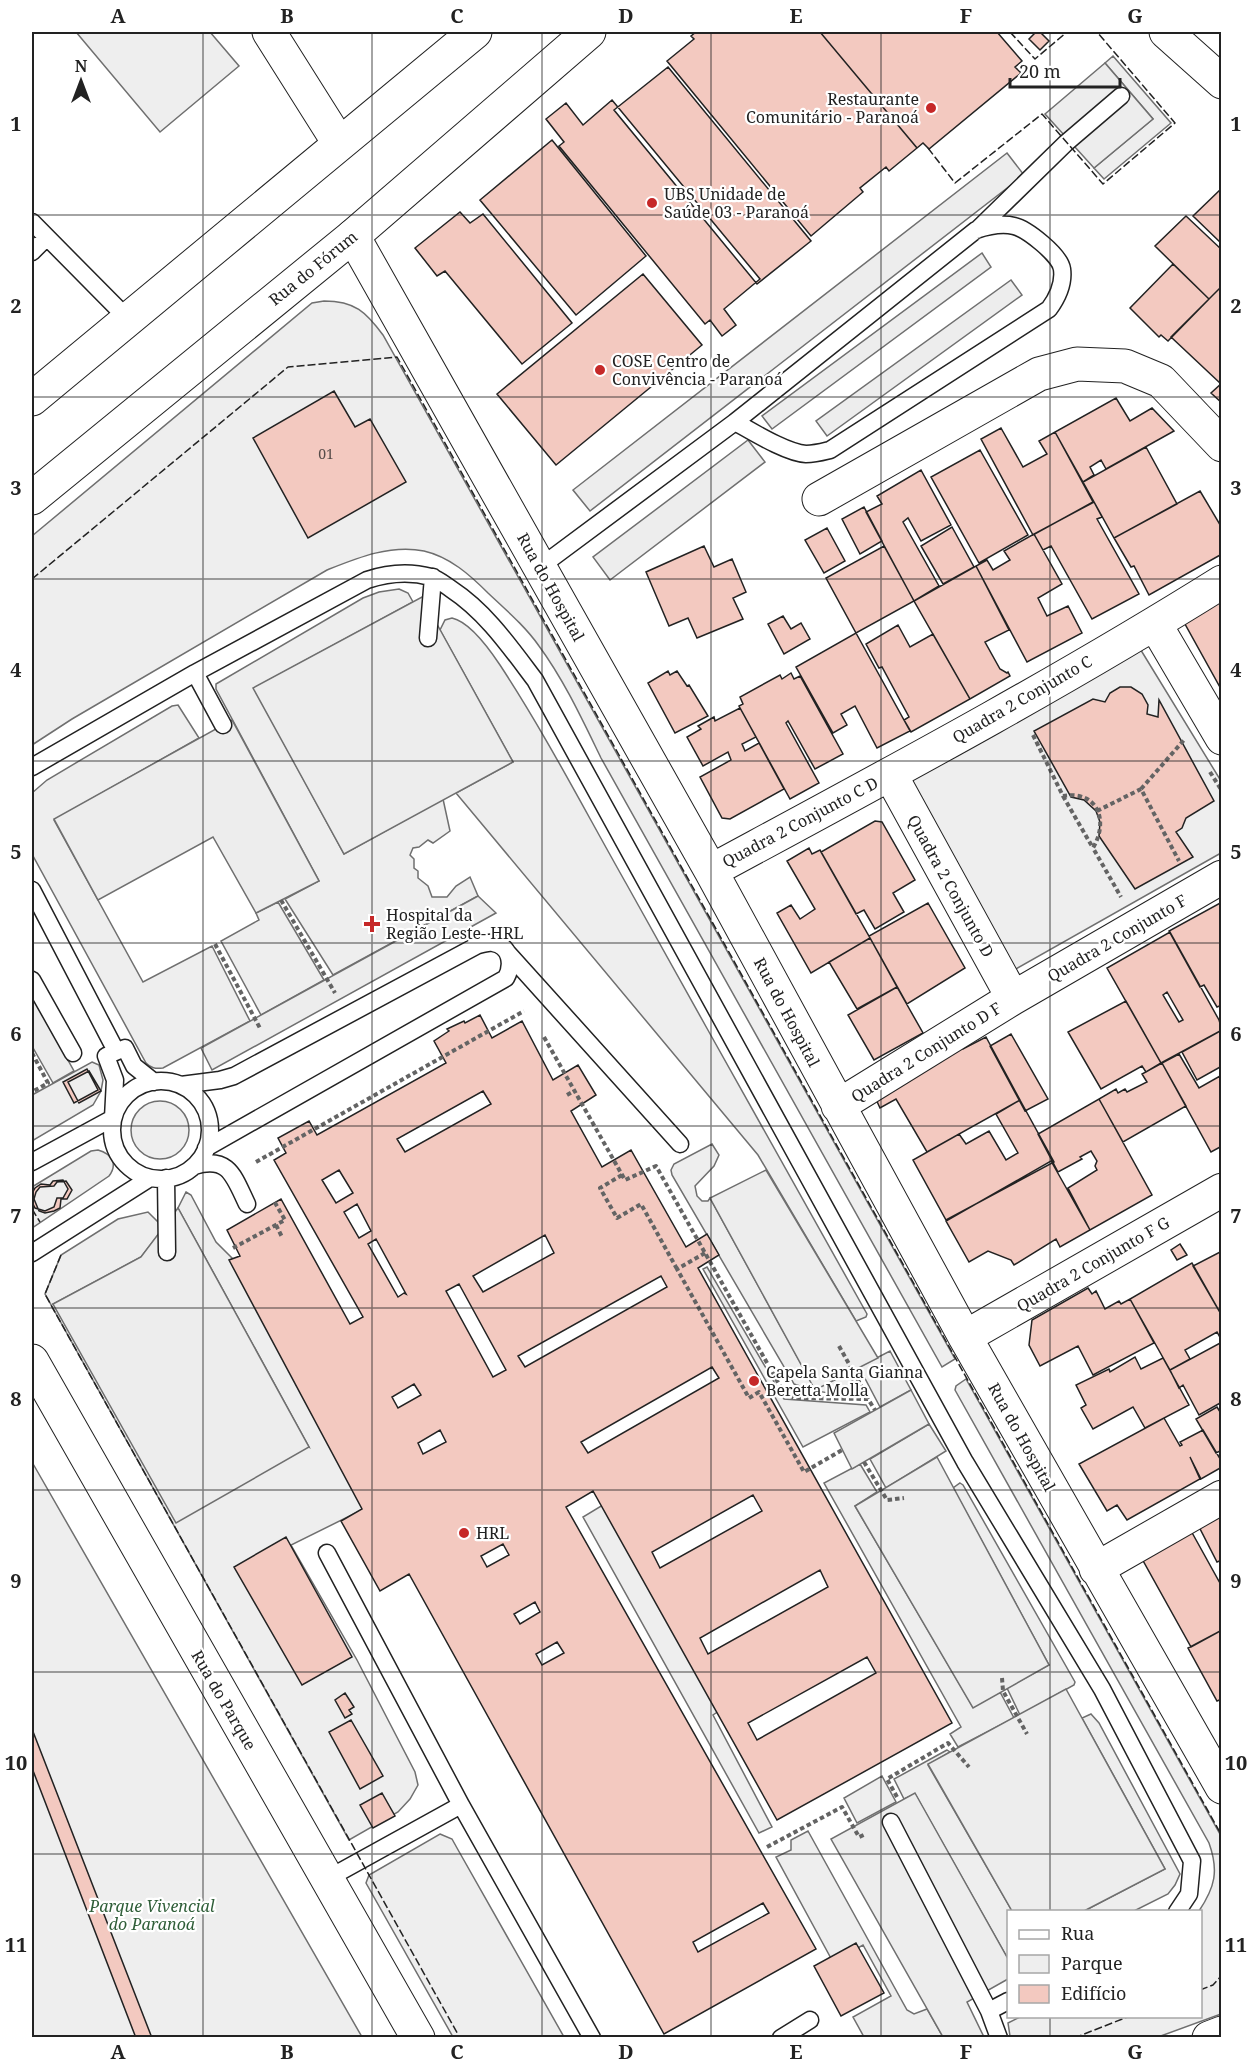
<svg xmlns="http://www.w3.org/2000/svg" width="1253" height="2069" viewBox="0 0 1253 2069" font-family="'Noto Serif',serif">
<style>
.green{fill:#eee;stroke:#6f6f6f;stroke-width:1.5}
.parking{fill:#ededed;stroke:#6f6f6f;stroke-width:1.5}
.building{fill:#f3c9c0;stroke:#222;stroke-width:1.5;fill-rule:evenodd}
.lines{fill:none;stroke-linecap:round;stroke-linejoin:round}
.service-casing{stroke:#222;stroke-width:19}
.minor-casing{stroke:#222;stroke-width:35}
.tertiary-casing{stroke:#222;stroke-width:35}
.path{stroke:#646464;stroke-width:4;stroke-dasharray:4.5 3;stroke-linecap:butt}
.service{stroke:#fff;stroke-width:16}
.minor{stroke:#fff;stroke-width:33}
.tertiary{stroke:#fff;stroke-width:33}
.fence{stroke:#222;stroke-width:1.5;stroke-dasharray:8 3;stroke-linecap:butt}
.grid{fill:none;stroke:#222;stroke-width:1.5;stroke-opacity:0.55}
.poi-dot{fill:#c62828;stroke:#fff;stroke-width:2}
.labels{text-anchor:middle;stroke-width:4.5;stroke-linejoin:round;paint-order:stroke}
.number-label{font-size:14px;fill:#564c4a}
.poi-label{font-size:16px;fill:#222;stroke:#fff;text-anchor:start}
.street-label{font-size:16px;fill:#222;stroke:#fff}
.park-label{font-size:16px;font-style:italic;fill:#2f5e38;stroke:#fff}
.neatline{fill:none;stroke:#222;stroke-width:2}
.grid-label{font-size:20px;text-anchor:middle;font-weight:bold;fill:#222}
</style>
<rect width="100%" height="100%" fill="#fff"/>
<path class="green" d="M76 32H210L239 66 160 132Z
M1113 56 1171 123 1104 179 1094 168 1153 119 1105 63Z
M324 301C355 301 366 312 383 335L955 1359 942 1367 601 758C582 719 564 680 539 646 525 626 506 610 488 593 470 575 450 557 424 551 391 544 357 558 327 570L72 719 32 745V536L312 303Z
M399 589 408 593 413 602 254 688 344 854 443 799 450 831 433 843 428 840 419 847 413 848 410 855 414 859V868L418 871V878L428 886 432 897H447L456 886 470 877 478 896 333 975 285 899 319 881 216 689V684L363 598 379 592Z
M452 618C470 622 490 650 500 665 546 735 585 811 627 885 707 1028 786 1171 867 1314L866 1317 856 1321 758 1155 456 793 513 762 440 630 445 620Z
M1139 647 1221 781V853L1014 970 908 778Z
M178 705 199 738 54 820 143 982 212 946 250 1021 163 1068C155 1069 151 1068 146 1063L32 854V793L47 780 172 706Z
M278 902 324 980 261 1015 221 941 259 920 256 913Z
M92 1062 99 1065 103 1080 101 1091 93 1105 32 1141V1095Z
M131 1130a29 29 0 1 1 58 0a29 29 0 1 1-58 0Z
M712 1144 719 1155 714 1166 695 1186 697 1196 702 1201H708L710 1198 815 1389 848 1373 857 1388C837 1398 813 1391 794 1384L672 1175 671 1170 674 1164Z
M98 1150C112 1154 118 1164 109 1176L32 1228V1187L91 1151Z
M186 1192 191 1195 216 1242 237 1263 374 1504 291 1545 357 1660 415 1772 418 1785 410 1799 398 1812 349 1840 45 1294 61 1255 118 1219 148 1212 158 1222 162 1230 141 1257 53 1304 309 1447 178 1208Z
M707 1267 784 1399 866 1405 870 1412 803 1447 703 1269Z
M890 1351 911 1390 880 1407 859 1367Z
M966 1379 1221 1836V2014L1158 2037 1010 2036 1008 2023 1020 2017 1200 2016V1912L1199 1911C1215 1887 1219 1871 1209 1843L955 1390 956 1386Z
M929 1424 946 1451 886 1488 870 1459Z
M32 1462 362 2037H32Z
M860 1464 877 1492 855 1506 973 1707 1000 1692 1014 1718 958 1747 950 1734 961 1727 824 1483Z
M960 1483 963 1485 1075 1682 1074 1685 1020 1715 1007 1688 1049 1665 953 1488Z
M611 1500 725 1707 713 1715 772 1827 759 1833 583 1517Z
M1091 1714 1099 1723 1180 1874 1175 1885 1168 1894 1134 1911H1084L1165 1869 1082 1718Z
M947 1750 950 1752 928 1765 1012 1911 1008 1912V1959L915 1794 904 1799 894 1779Z
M882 1776 896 1802 857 1823 844 1798Z
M808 1831 907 2010 914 2014 927 2009 943 2037H864L853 2017 891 1996 863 1945 833 1962 776 1857 791 1850V1840Z
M440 1834 452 1839 457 1848 564 2037H453L366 1883 369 1875Z"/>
<path class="parking" d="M1105 63 1153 119 1094 168 1045 114Z
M1007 153 1024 175 590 511 573 490Z
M982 253 991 267 772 429 762 416Z
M1011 280 1022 295 827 436 816 421Z
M748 440 765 462 610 580 593 557Z
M422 597 513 762 344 854 253 688Z
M232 720 319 881 256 913 213 837 98 900 54 819Z
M478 896 496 913 212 1070 201 1048Z
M32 996 74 1071 53 1083 32 1046Z
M766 1170 878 1358 815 1390 710 1198Z
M178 1208 309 1447 176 1523 53 1304 141 1257Z
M911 1390 929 1424 852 1469 834 1433Z
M937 1457 1049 1665 973 1708 855 1506Z
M1066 1689 1165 1869 1084 1911H1012L928 1764Z
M915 1793 1008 1959V1979L967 2002 983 2035 979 2037H943L831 1839Z"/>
<path class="building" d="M696 32H820L917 148 889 171 886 167 860 188 863 192 811 236 667 61 694 39 691 36Z
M820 32H997L1022 61 1015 67 1021 73 929 149 923 143 917 148Z
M1036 32H1040L1049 41 1040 50 1029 39Z
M668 67 811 241 757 284 614 110Z
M612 100 760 279 724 309 736 325 722 336 710 320 705 324 559 146 564 142 546 119 566 103 583 125Z
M552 140 646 256 576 315 480 200Z
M1222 188V244L1193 216Z
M460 212 470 223 483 214 572 323 522 364 445 271 437 276 415 248Z
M1186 216 1222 250V286L1209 299 1155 246Z
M1173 264 1209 299 1168 341 1161 335 1159 337 1130 308Z
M643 274 702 345 556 465 497 394Z
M1222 286V383L1221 384 1171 337Z
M1222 383V403L1211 393Z
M334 391 355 427 370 419 406 482 308 538 253 438Z
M1116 398 1130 421 1152 408 1174 431 1106 469 1101 460 1090 467 1094 475 1083 482 1055 432Z
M1001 428 1023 467 1047 454 1039 441 1055 432 1093 502 1033 535 981 439Z
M1146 447 1177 504 1114 538 1083 482Z
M980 450 1028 535 979 563 931 477Z
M921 470 951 525 921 541 908 518 903 522 939 586 914 601 866 512 882 504 877 496Z
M1200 491 1222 528 1220 531 1222 534V554L1149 595 1134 566 1131 567 1114 538Z
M1094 502 1102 517 1097 519 1139 594 1092 619 1051 546 1043 550 1034 534Z
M864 507 882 541 860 554 842 519Z
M952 527 974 567 943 584 921 546Z
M827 528 845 561 824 573 805 540Z
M1034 534 1062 584 1038 598 1047 616 1068 606 1082 633 1027 662 976 566 987 560 993 570 1010 560 1004 551Z
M704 546 714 567 732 559 746 592 733 598 743 619 697 638 688 618 669 626 646 572Z
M884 546 914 601 856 633 826 578Z
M976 566 1009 630 985 642 1000 669 1007 673 1008 672 1010 676 970 699 914 601Z
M1222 591V689H1221L1180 615Z
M783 616 791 629 801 623 810 639 784 654 768 624Z
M898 625 910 647 933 634 970 699 911 732 904 720 909 717 882 667 879 668 866 644Z
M856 633 910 731 877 748 855 706 841 714 847 725 833 733 796 667Z
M668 671 670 675 677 671 687 686 689 685 708 716 675 733 648 683Z
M791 673 794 679 800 676 843 754 815 769 788 721 786 723 819 783 790 799 739 706 743 704 740 697 780 675 782 679Z
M1120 687H1131L1142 694 1148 705 1147 714 1158 717 1159 700 1214 801 1186 818 1182 828 1176 832 1193 857 1135 889 1099 836 1100 822 1096 811 1084 800 1071 797 1034 731 1093 699 1105 702 1110 693Z
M740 708 756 737 742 744 745 751 759 743 784 789 730 819 722 818 700 777 731 760 728 752 703 766 687 737 701 729 698 726 714 717 715 721Z
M875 821 882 822 915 880 893 893 904 912 875 929 864 910 856 914 821 852Z
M809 848 812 854 820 850 870 938 811 973 777 913 791 905 800 919 815 909 787 861Z
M1222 902V1005L1217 1007 1204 985 1200 987 1169 931Z
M928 903 965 968 907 1004 869 936Z
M1170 932 1219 1020 1222 1030 1161 1063 1107 968ZM1167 992 1183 1020 1179 1022 1163 995Z
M870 938 897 987 857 1009 829 962Z
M897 987 923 1033 874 1060 848 1015Z
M1126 1001 1161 1063 1146 1072 1142 1066 1101 1089 1068 1032Z
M480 1015 492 1038 522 1021 553 1080 578 1065 596 1095 571 1111 602 1167 631 1150 686 1247 707 1234 719 1255 698 1268 952 1723 777 1820 593 1491 566 1507 816 1949 664 2034 409 1574 380 1591 341 1521 362 1509 229 1260 240 1256 227 1230 281 1199 350 1324 363 1317 274 1160 286 1153 278 1138 309 1121 317 1135 446 1063 434 1041 449 1031 447 1029 464 1021 465 1023ZM483 1091 491 1104 405 1152 397 1139ZM339 1170 353 1193 336 1203 322 1180ZM357 1204 371 1231 359 1238 344 1212ZM545 1235 554 1253 483 1292 473 1276ZM376 1239 406 1294 404 1293 398 1297 368 1244ZM661 1276 667 1287 525 1367 518 1356ZM459 1284 506 1370 493 1377 446 1291ZM712 1367 719 1378 588 1453 581 1442ZM414 1384 421 1395 398 1408 392 1397ZM440 1430 446 1442 423 1454 418 1443ZM753 1495 762 1511 660 1568 652 1552ZM503 1544 509 1555 487 1567 481 1556ZM820 1570 828 1587 708 1654 700 1638ZM535 1602 540 1612 520 1624 514 1614ZM557 1642 564 1653 542 1665 536 1654ZM867 1657 876 1673 757 1740 748 1723ZM763 1903 769 1913 698 1952 693 1942Z
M1222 1030V1066L1197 1080 1182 1052Z
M1011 1034 1048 1099 1025 1111 990 1046Z
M986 1037 1020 1100 927 1152 896 1099 880 1108 875 1097 962 1046 963 1049Z
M1179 1054 1199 1088 1220 1076 1222 1079V1146L1211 1152 1162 1063Z
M1162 1063 1186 1106 1123 1142 1099 1099 1116 1089 1118 1093 1125 1089 1127 1092 1147 1082 1142 1074Z
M87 1069 98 1090 74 1103 63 1082Z
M89 1071 101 1091 79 1103 68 1082Z
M1099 1099 1152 1195 1090 1230 1068 1188 1097 1170 1095 1166 1097 1161 1091 1151 1080 1157 1082 1159 1058 1172 1038 1134Z
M1020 1100 1054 1162 946 1220 913 1160 959 1134 966 1144 989 1131 1006 1160 1018 1153 996 1114Z
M1051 1161 1090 1230 1060 1247 1056 1239 1014 1265 1011 1260 988 1251 969 1262 946 1221Z
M63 1180 68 1189 63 1198H57L54 1207 45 1211 35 1208 32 1202V1193L35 1188 41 1184 50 1185 53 1181Z
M66 1181 72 1190 67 1199H61L60 1208 54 1211 45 1213 39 1211 34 1199 36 1192 40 1187 54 1186 57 1182Z
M1180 1244 1187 1255 1177 1260 1171 1250Z
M1222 1251V1316L1193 1266Z
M1192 1263 1222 1316V1341L1217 1332 1185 1350 1190 1359 1170 1370 1130 1299Z
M1088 1288 1092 1294 1096 1291 1105 1309 1119 1301 1121 1304 1130 1299 1154 1343 1093 1375 1078 1346 1040 1366 1029 1345 1032 1320Z
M1222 1342V1402L1199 1415 1183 1385 1179 1388 1170 1370Z
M1135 1357 1141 1369 1163 1358 1189 1405 1145 1428 1133 1407 1093 1429 1081 1408 1086 1405 1076 1385 1109 1369 1110 1372Z
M1217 1407 1222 1415V1450L1216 1453 1196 1419Z
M1164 1418 1180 1446 1182 1445 1180 1442 1203 1430 1222 1462V1467L1201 1479 1190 1457 1200 1479 1127 1520 1117 1505 1107 1511 1079 1464Z
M1222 1504V1560L1217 1562 1195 1519Z
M1190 1529 1221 1585 1222 1630 1191 1647 1141 1557Z
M286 1537 352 1657 302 1685 234 1567Z
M1222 1630V1699L1217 1701 1188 1648Z
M345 1693 354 1707 349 1710 352 1714 345 1718 335 1700Z
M351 1720 383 1776 360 1789 329 1732Z
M32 1729 152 2038H136L32 1768Z
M382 1793 395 1816 373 1828 360 1805Z
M856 1943 884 1993 841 2016 814 1966Z"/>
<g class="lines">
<defs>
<path id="service" d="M32 222 128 319
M977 230 1066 143 1121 96
M32 252 46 238
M540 567 735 422 976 230C988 226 1001 223 1014 226 1027 229 1060 255 1062 269 1064 283 1057 298 1049 309L830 450C822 452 815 454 806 454 787 453 753 432 735 422
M428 638 433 577
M195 673 223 725
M32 767 195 673 367 580C388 573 409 571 431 577 438 579 445 585 451 589 486 612 510 647 535 680L965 1462 1102 1689 1192 1861 1189 1894 1177 1912
M32 890 116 1051
M507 952 680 1144
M32 980 73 1053
M112 1130a49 49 0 1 1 98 0a49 49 0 1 1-98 0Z
M181 1085 220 1080 234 1076 478 945C482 944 489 942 493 943 511 946 513 965 506 978L206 1148
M32 1162 113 1118 115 1080 106 1056 125 1048 134 1066 154 1082
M194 1166C229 1155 234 1177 247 1204
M166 1178 167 1252
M32 1253 150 1178
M327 1553 461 1805
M891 1822 989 2011 999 2038
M327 1879 461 1805 592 2038
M989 2011 1008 2001
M781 2038 810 2020"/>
<path id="minor" d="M269 32 339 143
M353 236 711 871 965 1337 1222 1787
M819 499 1039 374 1077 364 1125 366 1161 381 1222 445
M1155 624 1222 738
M890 774 1013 998
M711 871C883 778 1056 686 1222 582
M838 1106 1013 998 1222 877
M965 1337 1222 1190
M1096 1569 1222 1497
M1209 2038 1222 2033"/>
<path id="tertiary" d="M1166 32 1222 82
M32 399 475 32
M32 498 353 236 589 32
M32 1361 418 2038"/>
</defs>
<use href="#service" class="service-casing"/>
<use href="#minor" class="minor-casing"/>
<use href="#tertiary" class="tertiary-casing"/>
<path class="path" d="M1033 735 1063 796C1098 790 1109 821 1093 848L1121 897
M1210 772 1222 791
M1141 789 1184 740
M1063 796 1093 848
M1097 811 1141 789 1179 861
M281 900 335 993
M215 944 261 1030
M544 1037 625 1180 656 1166 784 1393 795 1398 868 1399 875 1410
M32 1053 48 1083 32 1092
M567 1095 574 1091
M256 1162 524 1011
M622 1175 600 1188 617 1218 641 1204 677 1269
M276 1225 282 1237
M233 1248 285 1220 274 1201
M705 1253 677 1269 749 1398 759 1392 804 1472 842 1450
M839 1346 868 1398
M864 1462 887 1500 904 1498
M1002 1678 1003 1691 1027 1734
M897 1797 887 1779 948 1743 969 1767
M767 1847 842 1807 859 1837 866 1834"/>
<use href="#service" class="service"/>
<use href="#minor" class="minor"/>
<use href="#tertiary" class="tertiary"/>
<path class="fence" d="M1010 32 1035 59 1067 32
M928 148 955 183 1042 114 1103 184 1175 123 1097 32
M32 579 288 367 397 357 1222 1836
M32 1209 40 1222
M61 1255 45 1294 51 1305 460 2038
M1200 1990 1213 1985 1222 1975
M1074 2038 1130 2016"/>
</g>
<path class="grid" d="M203 32V2038M372 32V2038M542 32V2038M711 32V2038M881 32V2038M1050 32V1912M32 215H1222M32 397H1222M32 579H1222M32 761H1222M32 943H1222M32 1126H1222M32 1308H1222M32 1490H1222M32 1672H1222M32 1854H1222M1050 2016V2038"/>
<g class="poi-dot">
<circle cx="931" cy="108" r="6"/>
<circle cx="652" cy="203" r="6"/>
<circle cx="600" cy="370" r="6"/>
<path d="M369 915h6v6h6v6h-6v6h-6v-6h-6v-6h6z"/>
<circle cx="754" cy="1381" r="6"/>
<circle cx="464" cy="1533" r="6"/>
</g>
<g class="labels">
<g class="number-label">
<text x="326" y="459">01</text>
</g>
<g class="poi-label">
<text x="919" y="105" text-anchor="end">Restaurante<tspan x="919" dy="18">Comunitário - Paranoá</tspan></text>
<text x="664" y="200">UBS Unidade de<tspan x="664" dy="18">Saúde 03 - Paranoá</tspan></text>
<text x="612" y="367">COSE Centro de<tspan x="612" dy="18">Convivência - Paranoá</tspan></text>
<text x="386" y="921">Hospital da<tspan x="386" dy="18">Região Leste- HRL</tspan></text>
<text x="766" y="1378">Capela Santa Gianna<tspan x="766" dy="18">Beretta Molla</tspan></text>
<text x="476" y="1539">HRL</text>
</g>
<g class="street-label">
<text transform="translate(313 268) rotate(-39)" y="6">Rua do Fórum</text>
<text transform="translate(551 587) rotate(61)" y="6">Rua do Hospital</text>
<text transform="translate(1022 699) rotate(-30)" y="6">Quadra 2 Conjunto C</text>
<text transform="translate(800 822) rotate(-28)" y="6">Quadra 2 Conjunto C D</text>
<text transform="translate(951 886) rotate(61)" y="6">Quadra 2 Conjunto D</text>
<text transform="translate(1117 938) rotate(-30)" y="6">Quadra 2 Conjunto F</text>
<text transform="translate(787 1012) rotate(62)" y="6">Rua do Hospital</text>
<text transform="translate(926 1052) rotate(-32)" y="6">Quadra 2 Conjunto D F</text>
<text transform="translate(1093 1264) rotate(-30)" y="6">Quadra 2 Conjunto F G</text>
<text transform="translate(1022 1437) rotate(61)" y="6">Rua do Hospital</text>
<text transform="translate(224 1700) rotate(60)" y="6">Rua do Parque</text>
</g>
<g class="park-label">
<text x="152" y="1912">Parque Vivencial<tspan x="152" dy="18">do Paranoá</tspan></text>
</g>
</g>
<rect width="1253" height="2069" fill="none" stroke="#ffffff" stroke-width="66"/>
<rect x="1007" y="1910" width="195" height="108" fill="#ffffff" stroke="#a7a7a7" stroke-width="1.5"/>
<rect x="1019" y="1930" width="30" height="9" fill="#ffffff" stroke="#a7a7a7" stroke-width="1.5"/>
<text x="1061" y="1940" font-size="18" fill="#222222">Rua</text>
<rect x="1019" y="1955" width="30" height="18" fill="#eeeeee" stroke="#a7a7a7" stroke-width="1.5"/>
<text x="1061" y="1970" font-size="18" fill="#222222">Parque</text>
<rect x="1019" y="1985" width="30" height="18" fill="#f3c9c0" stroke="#a7a7a7" stroke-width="1.5"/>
<text x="1061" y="2000" font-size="18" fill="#222222">Edifício</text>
<g transform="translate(81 81)" stroke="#ffffff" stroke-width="4.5" paint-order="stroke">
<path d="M0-4.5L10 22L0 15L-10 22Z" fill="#222222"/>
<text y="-9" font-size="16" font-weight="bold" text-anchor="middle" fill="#222222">N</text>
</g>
<path d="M1010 78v9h110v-9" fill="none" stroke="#222222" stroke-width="3"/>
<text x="1019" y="78" font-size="18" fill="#222222" stroke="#ffffff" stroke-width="4.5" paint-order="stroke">20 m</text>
<rect x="33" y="33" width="1187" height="2003" class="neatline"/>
<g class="grid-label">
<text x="118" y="23">A</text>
<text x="287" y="23">B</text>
<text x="457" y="23">C</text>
<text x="626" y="23">D</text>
<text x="796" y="23">E</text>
<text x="966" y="23">F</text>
<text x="1135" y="23">G</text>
<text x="16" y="131">1</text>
<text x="1236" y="131">1</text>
<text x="16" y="313">2</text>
<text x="1236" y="313">2</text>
<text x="16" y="495">3</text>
<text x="1236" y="495">3</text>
<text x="16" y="677">4</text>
<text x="1236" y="677">4</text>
<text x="16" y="859">5</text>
<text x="1236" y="859">5</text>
<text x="16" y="1041">6</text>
<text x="1236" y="1041">6</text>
<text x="16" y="1223">7</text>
<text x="1236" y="1223">7</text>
<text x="16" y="1406">8</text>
<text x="1236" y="1406">8</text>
<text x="16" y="1588">9</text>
<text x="1236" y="1588">9</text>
<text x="16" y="1770">10</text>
<text x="1236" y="1770">10</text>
<text x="16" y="1952">11</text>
<text x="1236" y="1952">11</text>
<text x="118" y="2059">A</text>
<text x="287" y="2059">B</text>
<text x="457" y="2059">C</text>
<text x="626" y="2059">D</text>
<text x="796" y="2059">E</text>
<text x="966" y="2059">F</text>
<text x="1135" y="2059">G</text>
</g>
</svg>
